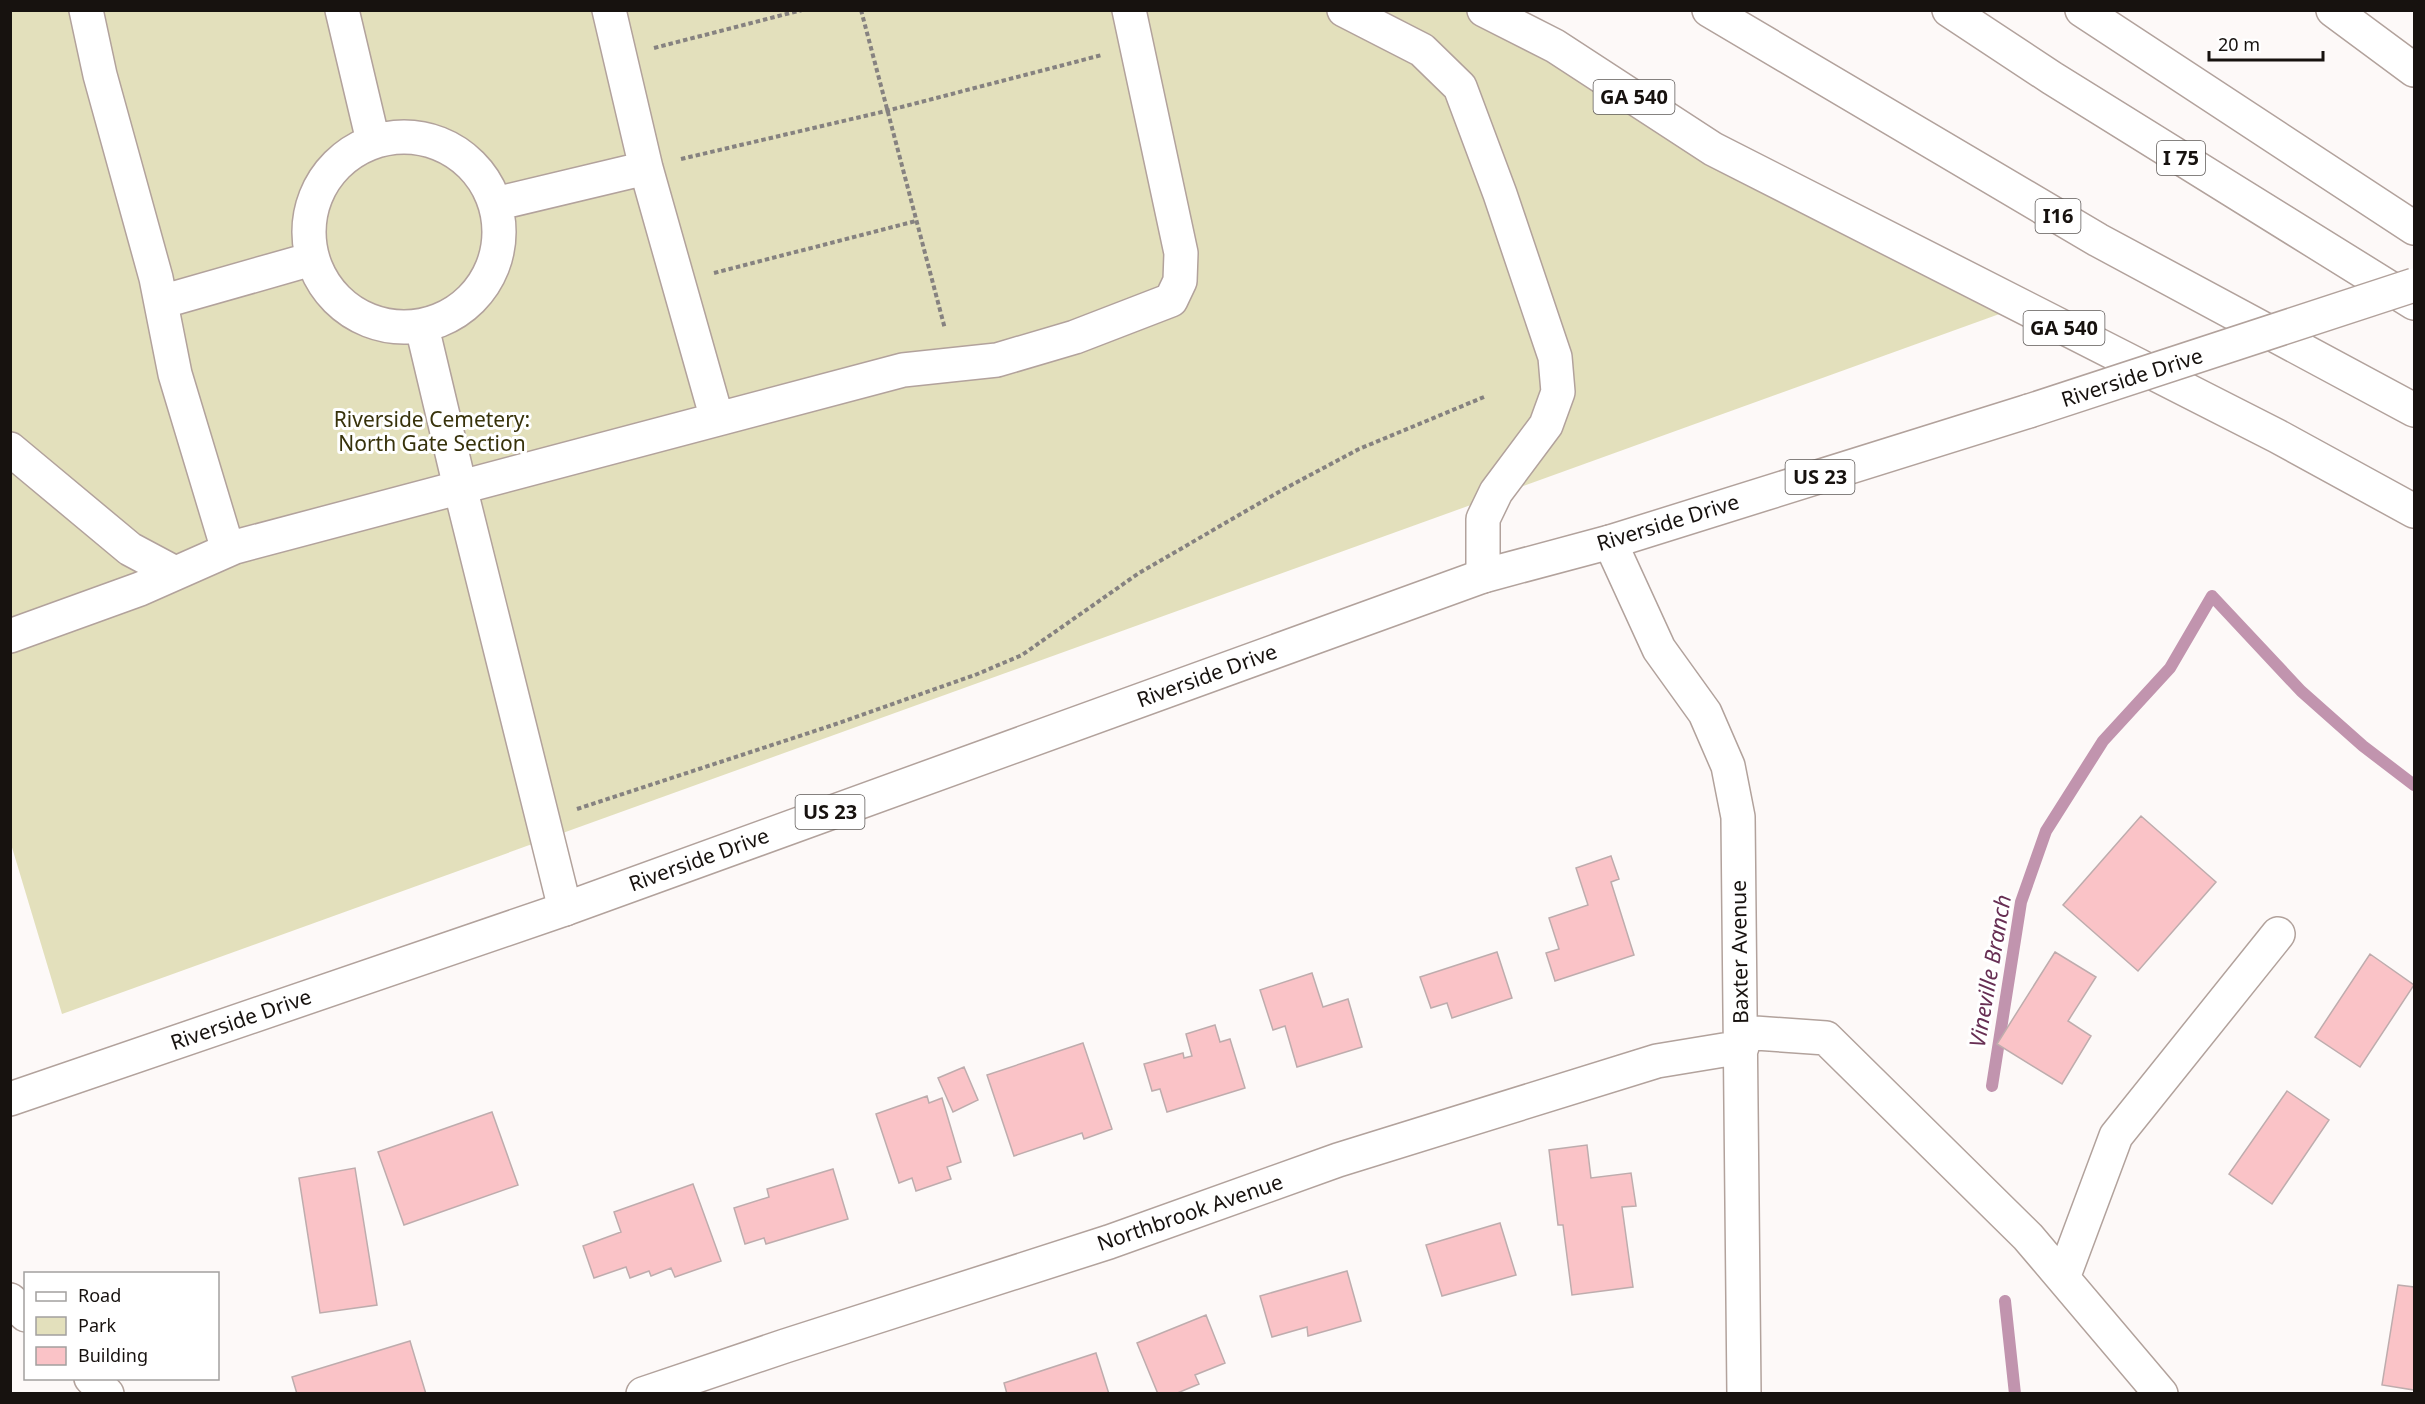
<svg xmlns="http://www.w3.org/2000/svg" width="2425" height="1404" viewBox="0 0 2425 1404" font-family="'Noto Sans',sans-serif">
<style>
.green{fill:#e3e0bc}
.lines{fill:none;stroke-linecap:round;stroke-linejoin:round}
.stream{stroke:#c194ae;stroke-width:12}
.building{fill:#fac3c7;stroke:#beacad;stroke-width:1.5}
.minor-casing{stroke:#b2a29c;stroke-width:36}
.major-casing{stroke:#b2a29c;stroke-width:36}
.highway-casing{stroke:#b2a29c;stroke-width:36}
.path{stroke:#868280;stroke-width:4;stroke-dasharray:4.5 3;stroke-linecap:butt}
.minor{stroke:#fff;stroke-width:33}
.major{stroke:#fff;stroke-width:33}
.highway{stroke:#fff;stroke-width:33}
.major-bridge-casing{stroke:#b2a29c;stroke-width:36;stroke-linecap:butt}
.major-bridge{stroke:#fff;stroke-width:33}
.labels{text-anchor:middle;stroke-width:6;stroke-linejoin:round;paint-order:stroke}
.shield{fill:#fff;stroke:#5d5957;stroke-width:1.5}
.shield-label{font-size:20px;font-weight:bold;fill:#17120f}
.street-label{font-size:21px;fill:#17120f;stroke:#fff}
.park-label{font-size:21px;fill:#37320b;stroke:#fff}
.water-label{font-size:22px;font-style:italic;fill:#672e53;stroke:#fff}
</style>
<rect width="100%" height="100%" fill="#fdf9f8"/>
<path class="green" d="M10 11H1492L2005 312 62 1014 11 844Z"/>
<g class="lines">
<path class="stream" d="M1992 1086 2021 902 2046 831 2103 741 2170 668 2212 596 2301 691 2363 746 2414 785
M2005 1301 2015 1394"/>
</g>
<path class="building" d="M2141 816 2216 882 2138 971 2063 905Z
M1611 856 1619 879 1611 882 1634 955 1555 981 1546 953 1559 949 1549 918 1588 905 1576 868Z
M1497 952 1512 998 1452 1018 1447 1003 1431 1008 1420 977Z
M2055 952 2096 977 2068 1021 2091 1036 2062 1084 1997 1044Z
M2370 954 2414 985 2360 1067 2315 1037Z
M1312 973 1323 1007 1348 999 1362 1047 1297 1067 1285 1026 1273 1030 1260 990Z
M1215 1025 1220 1042 1230 1039 1245 1088 1167 1112 1160 1089 1152 1091 1144 1064 1183 1053 1184 1058 1192 1056 1186 1034Z
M1083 1043 1112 1129 1084 1139 1082 1133 1014 1156 987 1075Z
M964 1067 978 1100 953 1112 938 1078Z
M2287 1091 2329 1120 2272 1204 2229 1174Z
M927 1096 929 1103 942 1098 961 1162 947 1167 951 1179 916 1191 912 1178 899 1183 876 1114Z
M492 1112 518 1185 404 1225 378 1152Z
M1587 1145 1591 1178 1631 1173 1636 1206 1622 1207 1633 1287 1572 1295 1563 1225H1558L1549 1150Z
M355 1168 377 1305 320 1313 299 1178Z
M833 1169 848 1219 766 1244 764 1238 745 1244 734 1208 769 1197 767 1189Z
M693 1184 721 1261 675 1277 671 1268 651 1276 649 1271 630 1278 626 1267 594 1278 583 1246 621 1232 614 1212Z
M1500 1223 1516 1275 1442 1296 1426 1245Z
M1347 1271 1361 1321 1308 1336 1307 1327 1272 1337 1260 1296Z
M2398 1285 2414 1287V1390L2382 1385Z
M1206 1315 1225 1363 1195 1375 1199 1384 1175 1394H1158L1137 1343Z
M410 1341 426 1394H297L292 1377Z
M1096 1353 1109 1394H1007L1004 1383Z"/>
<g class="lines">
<defs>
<path id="minor" d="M86 10 100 75 156 278 175 374 228 550
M342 10 373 141
M609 10 646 168 717 419
M1344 10 1422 50 1460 87 1500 194 1555 357 1558 392 1546 425 1496 492 1483 519V576
M309 232a95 95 0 1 1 190 0a95 95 0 1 1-190 0Z
M495 204 646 168
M161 302 312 259
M422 327 460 487 565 909
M10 449 130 549 175 573
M1610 542 1659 649 1705 713 1728 766 1738 817 1744 1394
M10 636 140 589 235 547 903 370 997 360 1075 337 1171 300 1180 281 1181 253 1129 10
M1741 1032 1826 1038 2028 1237 2161 1394
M2063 1278 2116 1136 2278 934
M10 1300 26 1315
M91 1378 107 1394
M643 1394 785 1346 1109 1242 1338 1160 1657 1061 1742 1047"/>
<path id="major" d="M10 1099 565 909 1483 576 1610 542 2029 411"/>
<path id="highway" d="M1484 10 1555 46 1713 149 2277 436 2414 511
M1709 10 2098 240 2414 410
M1949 10 2052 78 2414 303
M2082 10 2414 228
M2333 10 2414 70"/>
</defs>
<use href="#minor" class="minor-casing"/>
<use href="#major" class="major-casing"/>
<use href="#highway" class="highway-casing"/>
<path class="path" d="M861 10 945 329
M654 48 802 10
M681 159 886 111 1102 55
M714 273 916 221
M577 809 830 726 975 675 1022 655 1139 573 1284 489 1359 449 1484 397"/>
<use href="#minor" class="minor"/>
<use href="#major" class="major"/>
<use href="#highway" class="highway"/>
<defs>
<path id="major-bridge" d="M2029 411 2414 285"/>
</defs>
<use href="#major-bridge" class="major-bridge-casing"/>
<use href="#major-bridge" class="major-bridge"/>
</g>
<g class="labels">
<g class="shield">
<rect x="1593.5" y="80" width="81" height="34" rx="4.5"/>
<rect x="2157" y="141" width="48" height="34" rx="4.5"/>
<rect x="2035.5" y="199" width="45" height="34" rx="4.5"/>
<rect x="2023.5" y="311" width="81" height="34" rx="4.5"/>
<rect x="1785.5" y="460" width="69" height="34" rx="4.5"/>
<rect x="795.5" y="795" width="69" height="34" rx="4.5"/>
</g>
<g class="shield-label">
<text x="1634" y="104">GA 540</text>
<text x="2181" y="165">I 75</text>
<text x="2058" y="223">I16</text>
<text x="2064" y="335">GA 540</text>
<text x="1820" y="484">US 23</text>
<text x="830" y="819">US 23</text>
</g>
<g class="street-label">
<text transform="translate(2132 378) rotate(-18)" y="7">Riverside Drive</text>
<text transform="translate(1668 523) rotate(-17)" y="7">Riverside Drive</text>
<text transform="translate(1207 676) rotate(-20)" y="7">Riverside Drive</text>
<text transform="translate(699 860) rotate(-20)" y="7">Riverside Drive</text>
<text transform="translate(1740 952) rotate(-91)" y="7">Baxter Avenue</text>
<text transform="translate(241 1020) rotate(-19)" y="7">Riverside Drive</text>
<text transform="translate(1190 1213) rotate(-19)" y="7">Northbrook Avenue</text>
</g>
<g class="park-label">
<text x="432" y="427">Riverside Cemetery:<tspan x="432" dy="24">North Gate Section</tspan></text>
</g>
<g class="water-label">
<text transform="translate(1990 971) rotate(-80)" y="8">Vineville Branch</text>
</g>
</g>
<rect width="2425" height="1404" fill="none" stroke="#17120f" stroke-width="24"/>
<rect x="24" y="1272" width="195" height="108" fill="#ffffff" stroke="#a2a09f" stroke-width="1.5"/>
<rect x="36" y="1292" width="30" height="9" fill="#ffffff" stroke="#a2a09f" stroke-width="1.5"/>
<text x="78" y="1302" font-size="18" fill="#17120f">Road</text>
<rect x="36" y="1317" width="30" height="18" fill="#e3e0bc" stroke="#a2a09f" stroke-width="1.5"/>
<text x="78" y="1332" font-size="18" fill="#17120f">Park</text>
<rect x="36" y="1347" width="30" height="18" fill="#fac3c7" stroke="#a2a09f" stroke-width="1.5"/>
<text x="78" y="1362" font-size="18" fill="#17120f">Building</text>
<path d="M2209 51v9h114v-9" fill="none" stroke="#17120f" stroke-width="3"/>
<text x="2218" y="51" font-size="18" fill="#17120f" stroke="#ffffff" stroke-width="4.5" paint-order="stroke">20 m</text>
</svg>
